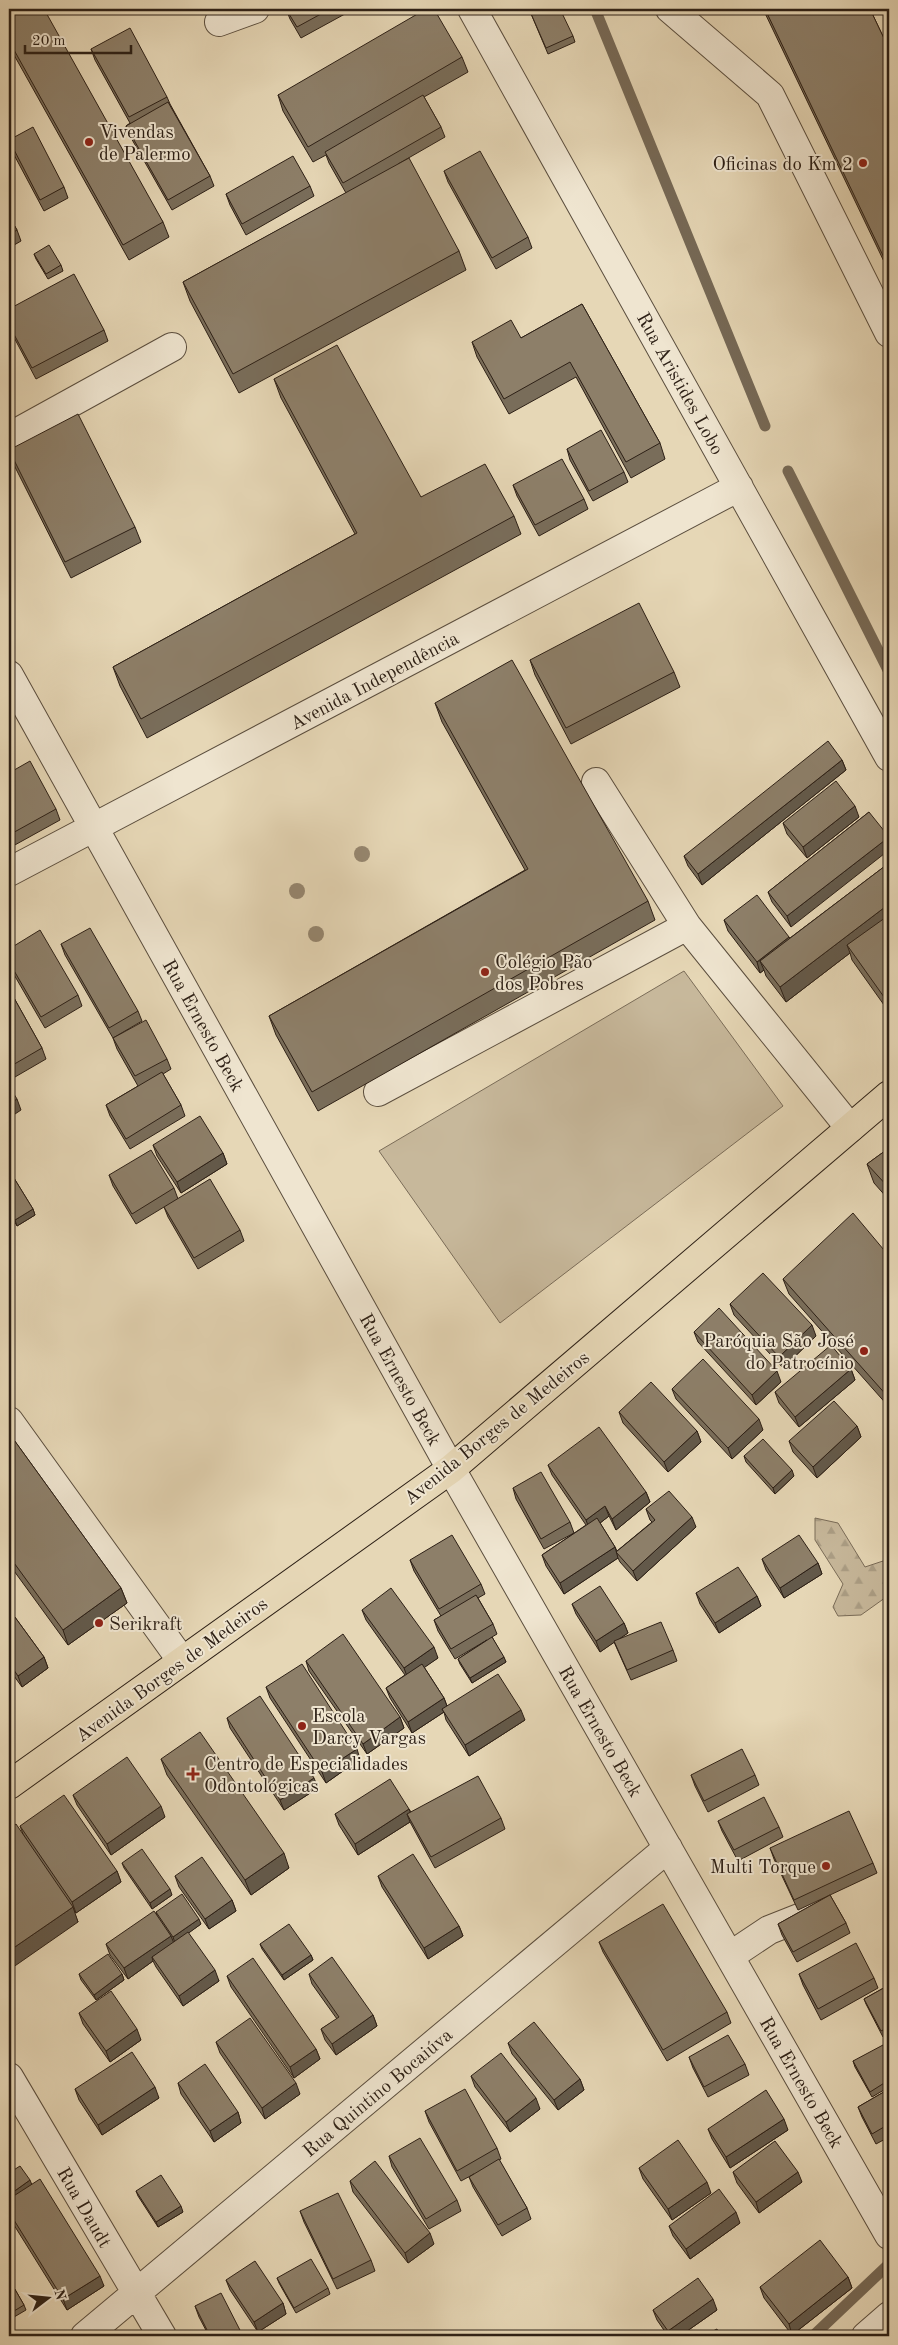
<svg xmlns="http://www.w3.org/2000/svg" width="898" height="2345" viewBox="0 0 898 2345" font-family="'Old Standard TT',serif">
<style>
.forest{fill:url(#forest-firs);stroke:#7a6c58}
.pitch{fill:#c7b89b;stroke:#7a6c58}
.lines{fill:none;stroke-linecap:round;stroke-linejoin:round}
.stream{stroke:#766956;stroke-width:11}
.minor-casing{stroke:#5b4e3e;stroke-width:30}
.major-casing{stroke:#2d2016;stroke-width:30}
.minor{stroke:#efe5d0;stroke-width:28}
.major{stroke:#e6d7b6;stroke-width:28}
.tree{fill:#968770}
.wall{fill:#796d5a;stroke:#2d2016}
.shaded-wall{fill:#63594a;stroke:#2d2016}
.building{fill:#8d7f69;stroke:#2d2016}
.poi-dot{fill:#8f2418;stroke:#efe5d0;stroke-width:2}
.labels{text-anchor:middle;stroke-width:4;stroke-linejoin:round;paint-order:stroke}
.poi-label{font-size:19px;fill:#2d2016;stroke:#efe5d0;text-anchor:start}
.street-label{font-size:19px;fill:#2d2016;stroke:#efe5d0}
</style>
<defs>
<pattern id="forest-firs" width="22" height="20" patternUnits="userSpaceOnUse" patternTransform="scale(1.25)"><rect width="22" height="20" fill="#c7b89b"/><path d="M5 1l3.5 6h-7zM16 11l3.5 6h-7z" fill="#ab9e85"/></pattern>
</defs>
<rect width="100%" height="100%" fill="#e6d7b6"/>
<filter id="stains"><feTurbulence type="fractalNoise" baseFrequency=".004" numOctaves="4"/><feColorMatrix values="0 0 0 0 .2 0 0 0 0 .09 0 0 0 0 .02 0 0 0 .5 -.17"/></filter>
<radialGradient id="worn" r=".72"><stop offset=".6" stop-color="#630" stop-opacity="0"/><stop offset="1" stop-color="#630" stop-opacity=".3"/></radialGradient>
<path class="forest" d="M815 1518 838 1523 865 1567 889 1559V1595L861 1615 838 1616 833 1607 843 1584 815 1540Z"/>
<path class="pitch" d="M684 971 783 1106 500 1323 379 1151Z"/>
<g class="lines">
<path class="stream" d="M595 9 765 426
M788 471 889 672
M813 2336 889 2264"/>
<defs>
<path id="minor" d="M472 9 889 757
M670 9 770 95 889 333
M219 22 255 9
M9 437 172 347
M9 675 451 1469 889 2235
M596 782 687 926 850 1128
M9 872 739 487
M378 1092 687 926
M9 1421 182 1661
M730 1956 769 1930 812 1913
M9 2077 162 2336
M85 2336 668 1848
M866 2336 889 2316"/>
<path id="major" d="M9 1785 451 1469 889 1095"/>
</defs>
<use href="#minor" class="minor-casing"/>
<use href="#major" class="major-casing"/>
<use href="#minor" class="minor"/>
<use href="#major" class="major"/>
</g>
<g class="tree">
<circle cx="362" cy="854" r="8"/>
<circle cx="297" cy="891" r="8"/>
<circle cx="316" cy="934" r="8"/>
</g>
<path class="wall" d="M286 9H354L301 38 290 19Z
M529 9 573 36 575 42 548 54Z
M763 9H870L889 49V272Z
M9 11 163 222 169 237 129 260 9 46Z
M91 49 167 97 170 104 210 176 214 186 172 210 130 136 126 126 130 123 95 60Z
M462 57 468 72 424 97 441 127 445 137 398 164 459 251 466 270 239 393 190 301 183 282 346 193 329 163 326 155 313 162 283 111 278 95Z
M9 141 64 187 68 198 44 211 12 151Z
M444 171 528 237 532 248 496 269 448 182Z
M310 186 314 196 246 235 230 205 226 194Z
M9 216 17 230 21 241 9 248Z
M34 254 61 265 63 271 48 279 36 259Z
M582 304 660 443 665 459 631 478 576 377 509 414 477 357 472 342 521 338Z
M9 309 104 330 108 341 36 379 9 328Z
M274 379 421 497 514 516 521 534 147 738 120 686 113 667 355 534 281 398Z
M567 449 624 472 628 482 593 501 570 460Z
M9 451 135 527 141 542 71 578 14 465Z
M513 485 584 499 588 509 539 536 517 496Z
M530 660 674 672 680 687 571 744 535 675Z
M435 703 648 901 655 920 318 1111 276 1035 269 1016 525 870 442 722Z
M842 760 846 770 702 885 688 866 684 856Z
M9 773 56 809 60 820 13 846 9 838Z
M869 812 791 927 772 902 768 892Z
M859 817 807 858 787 834 783 823Z
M889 863V1012L852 960 850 953 786 1002 766 976 764 970 760 973 728 931 724 920 789 937 790 938Z
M61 944 138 1011 142 1021 113 1038 65 955Z
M9 949 78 995 82 1006 45 1028 9 966Z
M9 989 42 1048 46 1059 15 1077 9 1066Z
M113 1038 167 1059 171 1069 163 1074 181 1105 185 1116 130 1149 110 1116 106 1105 138 1086 117 1049Z
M153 1145 223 1153 227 1164 181 1193 157 1156Z
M889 1148V1200L874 1183 867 1164Z
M9 1170 33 1209 35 1215 17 1226 9 1212Z
M109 1175 174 1188 178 1199 240 1230 244 1241 198 1269 168 1217 164 1207 136 1224 113 1186Z
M889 1256V1407L789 1294 783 1279Z
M730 1304 816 1336 783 1368 734 1315Z
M694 1332 781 1382 756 1405 698 1342Z
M851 1369 855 1380 799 1427 779 1403 775 1392Z
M672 1389 763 1430 732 1459 676 1399Z
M619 1412 697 1431 701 1442 668 1472 623 1423Z
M857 1426 861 1437 817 1478 793 1452 789 1441Z
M9 1433 121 1588 127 1603 68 1645 9 1564Z
M744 1456 794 1476 775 1494 746 1462Z
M548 1465 646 1492 650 1502 616 1530 609 1516 600 1523 615 1547 617 1551 652 1522 650 1520 646 1509 696 1527 637 1581 620 1562 618 1558 564 1594 546 1566 542 1555 586 1525 552 1475Z
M513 1488 570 1522 574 1533 544 1549 516 1499Z
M762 1559 818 1563 822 1574 784 1598 766 1570Z
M410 1560 481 1584 485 1594 478 1598 493 1624 497 1634 492 1637 506 1662 472 1683 460 1664 458 1659 487 1640 455 1659 438 1631 434 1620 441 1616 414 1571Z
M696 1593 757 1596 761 1606 719 1633 700 1604Z
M572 1604 624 1623 628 1633 617 1640 673 1650 677 1661 631 1680 614 1642 600 1652 576 1614Z
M9 1609 44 1657 48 1668 22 1687 9 1669Z
M362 1610 438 1658 424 1667 444 1698 447 1706 525 1720 469 1756 446 1720 444 1712 412 1733 390 1698 386 1688 405 1675 366 1620Z
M306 1661 400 1717 404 1728 367 1754 309 1671Z
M266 1687 360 1759 326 1783 270 1698Z
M227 1718 318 1788 284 1810 230 1728Z
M161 1759 289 1868 251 1895 167 1775Z
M691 1775H755L759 1785 708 1812 695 1786Z
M73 1795 165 1817 111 1855 77 1805Z
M409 1809 411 1812 501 1818 505 1829 435 1868 410 1822 358 1855 339 1825 335 1814Z
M718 1821 779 1827 783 1837 738 1861 722 1831Z
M20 1826 117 1871 121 1882 76 1913 73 1909 78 1922 23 1834Z
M770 1848 873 1863 877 1873 830 1895 846 1923 850 1933 797 1962 782 1935 778 1924 830 1895 798 1910 774 1859Z
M122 1863 172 1895 152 1909 124 1868Z
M175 1876 232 1900 236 1911 209 1929 179 1887Z
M378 1876 459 1926 463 1936 428 1959 382 1887Z
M156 1912 201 1924 188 1933 219 1981 183 2006 156 1967 153 1961 128 1979 110 1955 106 1944 157 1916Z
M599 1942 727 2012 731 2023 667 2061 603 1952Z
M260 1944 311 1955 313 1960 284 1980 262 1949Z
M79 1974H122L124 1980 96 2000 81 1980Z
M309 1974 373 2015 377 2026 336 2055 325 2040 321 2029 337 2019 312 1984Z
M799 1974 874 1978 878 1988 821 2020 803 1985Z
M227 1976 316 2049 320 2059 294 2078 231 1987Z
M889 1985V2033L883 2037 866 2004 864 1999Z
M79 2013 141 2040 110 2062 83 2024Z
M216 2042 300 2094 265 2119 220 2053Z
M508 2043 580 2079 584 2090 558 2110 512 2054Z
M889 2056V2087L872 2097 855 2067 853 2061Z
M689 2057 745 2064 749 2075 708 2097 693 2068Z
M471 2076 540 2109 510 2132 475 2087Z
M178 2083 238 2112 241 2123 214 2142 181 2094Z
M75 2089 159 2098 102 2135 79 2100Z
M889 2089V2137L876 2144 862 2117 858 2107Z
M425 2111 497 2148 501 2159 499 2160 527 2208 531 2219 502 2236 473 2187 469 2177 474 2174 461 2181 429 2122Z
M708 2129 788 2130 730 2168 712 2139Z
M389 2156 457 2200 461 2211 429 2229 392 2167Z
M639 2168 711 2193 672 2220 643 2179Z
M733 2172 802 2182 759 2213 737 2183Z
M9 2173 32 2184 104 2286 67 2310 9 2217Z
M350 2181 434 2244 408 2263 353 2192Z
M136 2191 183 2212 158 2227 138 2196Z
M300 2211 371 2260 375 2271 337 2289 304 2222Z
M740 2223 690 2259 673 2236 669 2226Z
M848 2277 852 2288 792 2335 764 2298 760 2287Z
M277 2278 328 2288 330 2294 296 2313 279 2283Z
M9 2279 24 2305 26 2310 9 2320Z
M226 2280 283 2303 286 2314 258 2332 230 2290Z
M195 2306 243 2336H209L199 2317Z
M653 2310H717L680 2336H668L657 2320Z"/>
<path class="shaded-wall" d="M842 760 846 770 702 885 698 874Z
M855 806 859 817 807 858 803 847Z
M889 837V850L791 927 787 916Z
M889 904V923L847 945 850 953 786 1002 780 987Z
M789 937 793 947 760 961 764 970 760 973 757 962Z
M17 1099 21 1110 9 1118V1104Z
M223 1153 227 1164 181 1193 177 1182Z
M33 1209 35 1215 17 1226 15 1220Z
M812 1325 816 1336 783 1368 779 1357Z
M851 1369 855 1380 799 1427 795 1417Z
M777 1371 781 1382 756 1405 752 1395Z
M759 1419 763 1430 732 1459 728 1448Z
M857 1426 861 1437 817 1478 813 1467Z
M697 1431 701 1442 668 1472 664 1462Z
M792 1470 794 1476 775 1494 773 1488Z
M646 1492 650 1502 616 1530 612 1519Z
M605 1506 609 1516 590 1531 586 1520Z
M692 1517 696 1527 637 1581 633 1571Z
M615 1547 618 1558 564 1594 560 1583Z
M818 1563 822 1574 784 1598 780 1588Z
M121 1588 127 1603 68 1645 63 1630Z
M757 1596 761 1606 719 1633 715 1623Z
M624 1623 628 1633 600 1652 596 1641Z
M434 1647 438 1658 408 1679 404 1668Z
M44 1657 48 1668 22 1687 18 1676Z
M504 1657 506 1662 472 1683 470 1678Z
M444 1698 448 1709H442L444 1712 412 1733 408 1722Z
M521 1710 525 1720 469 1756 465 1745Z
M400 1717 404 1728 367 1754 363 1744Z
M357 1749 360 1759 326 1783 322 1772Z
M314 1778 318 1788 284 1810 280 1800Z
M161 1806 165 1817 111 1855 107 1844Z
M409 1809 413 1819 407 1814 410 1822 358 1855 355 1844Z
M284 1853 289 1868 251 1895 245 1880Z
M117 1871 121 1882 76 1913 72 1902Z
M170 1889 172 1895 152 1909 150 1903Z
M232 1900 236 1911 209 1929 205 1919Z
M73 1907 78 1922 9 1970V1951Z
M199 1919 201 1924 175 1943 173 1937Z
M459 1926 463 1936 428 1959 424 1948Z
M171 1936 175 1946 152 1957 153 1961 128 1979 124 1968Z
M311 1955 313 1960 284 1980 282 1975Z
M215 1970 219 1981 183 2006 179 1996Z
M122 1974 124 1980 96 2000 94 1995Z
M373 2015 377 2026 336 2055 332 2044Z
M137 2029 141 2040 110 2062 106 2051Z
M316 2049 320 2059 294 2078 290 2067Z
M580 2079 584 2090 558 2110 554 2100Z
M296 2083 300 2094 265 2119 262 2108Z
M155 2087 159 2098 102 2135 98 2125Z
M536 2098 540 2109 510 2132 506 2122Z
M238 2112 241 2123 214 2142 210 2131Z
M784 2119 788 2130 730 2168 726 2157Z
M798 2172 802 2182 759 2213 756 2202Z
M30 2180 32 2185 9 2202V2195Z
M707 2182 711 2193 672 2220 668 2209Z
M181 2206 183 2212 158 2227 156 2222Z
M736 2212 740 2223 690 2259 686 2249Z
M430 2233 434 2244 408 2263 405 2253Z
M100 2276 104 2286 67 2310 63 2299Z
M848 2277 852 2288 792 2335 789 2324Z
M713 2299 717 2310 680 2336H670L668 2331Z
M283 2303 286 2314 258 2332 254 2322Z"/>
<path class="building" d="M13 9H44L163 222 123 245 9 41V11Z
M286 9H330L297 27Z
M426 9H434L462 57 308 147 278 95Z
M529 9H560L573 36 546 48Z
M765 9H870L889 49V268Z
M130 28 167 97 129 117 91 49Z
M423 95 441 127 343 183 325 152Z
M168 102 210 176 168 200 126 126Z
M33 127 64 187 40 200 9 140Z
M480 151 528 237 492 258 444 171Z
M293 156 310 186 242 224 226 194Z
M409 158 459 251 233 374 183 282Z
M9 216 17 230 9 235Z
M49 245 61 265 46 274 34 254Z
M74 274 104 330 32 368 9 325V309Z
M582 304 660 443 626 462 570 362 504 399 472 342 511 320 521 338Z
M337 345 421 497 485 464 514 516 141 719 113 667 357 533 274 379Z
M78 414 135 527 65 562 9 450Z
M601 430 624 472 589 491 567 449Z
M562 459 584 499 535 525 513 485Z
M639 603 674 672 566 728 530 660Z
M512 660 648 901 312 1092 269 1016 528 869 435 703Z
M828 741 842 760 698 874 684 856Z
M30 761 56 809 9 835V773Z
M836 781 855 806 803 847 783 823Z
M869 812 889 837 787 916 768 892Z
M889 863V904L780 987 760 961Z
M757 895 789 937 757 962 724 920Z
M889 915V1004L847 945Z
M90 928 138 1011 109 1028 61 944Z
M40 930 78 995 41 1017 9 962V949Z
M9 989 42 1048 11 1066 9 1062Z
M146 1020 167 1059 135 1076 113 1038Z
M162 1072 181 1105 126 1139 106 1105Z
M9 1086 17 1099 9 1104Z
M200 1116 223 1153 177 1182 153 1145Z
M889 1148V1188L867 1164Z
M151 1150 174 1188 132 1214 109 1175Z
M9 1170 33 1209 15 1220 9 1209Z
M210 1179 240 1230 194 1258 164 1207Z
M853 1213 889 1256V1398L783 1279Z
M763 1273 812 1325 779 1357 730 1304Z
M719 1308 777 1371 752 1395 694 1332Z
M831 1345 851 1369 795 1417 775 1392Z
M703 1359 759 1419 728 1448 672 1389Z
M651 1382 697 1431 664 1462 619 1412Z
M834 1401 857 1426 813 1467 789 1441Z
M599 1427 646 1492 612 1519 605 1506 586 1520 548 1465Z
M9 1433 121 1588 63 1630 9 1556Z
M763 1439 792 1470 773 1488 744 1456Z
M541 1472 570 1522 541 1539 513 1488Z
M669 1491 692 1517 633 1571 616 1552 655 1520 646 1509Z
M597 1518 615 1547 560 1583 542 1555Z
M452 1535 481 1584 439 1609 410 1560Z
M799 1535 818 1563 780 1588 762 1559Z
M738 1567 757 1596 715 1623 696 1593Z
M600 1586 624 1623 596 1641 572 1604Z
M391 1588 434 1647 404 1668 362 1610Z
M476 1595 493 1624 451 1649 434 1620Z
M9 1609 44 1657 18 1676 9 1663Z
M661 1622 673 1650 627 1670 614 1641Z
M343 1634 400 1717 363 1744 306 1661Z
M492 1637 504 1657 470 1678 458 1659Z
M302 1664 357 1749 322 1772 266 1687Z
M422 1664 444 1698 408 1722 386 1688Z
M498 1674 521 1710 465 1745 442 1709Z
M260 1696 314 1778 280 1800 227 1718Z
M200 1732 284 1853 245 1880 161 1759Z
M742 1749 755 1775 704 1801 691 1775Z
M127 1757 161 1806 107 1844 73 1795Z
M478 1776 501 1818 431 1857 407 1814Z
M390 1779 409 1809 355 1844 335 1814Z
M64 1795 117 1871 72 1902 20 1826Z
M764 1797 779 1827 734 1850 718 1821Z
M849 1811 873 1863 794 1900 770 1848Z
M16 1824 73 1907 9 1951V1829Z
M142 1849 170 1889 150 1903 122 1863Z
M413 1854 459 1926 424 1948 378 1876Z
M202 1857 232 1900 205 1919 175 1876Z
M182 1894 199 1919 173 1937 156 1912Z
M830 1895 846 1923 793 1952 778 1924Z
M663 1904 727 2012 663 2050 599 1942Z
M154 1911 171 1936 124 1968 106 1944Z
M289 1924 311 1955 282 1975 260 1944Z
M188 1932 215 1970 179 1996 152 1957Z
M856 1943 874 1978 818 2009 799 1974Z
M108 1954 122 1974 94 1995 79 1974Z
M332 1957 373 2015 332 2044 321 2029 339 2017 309 1974Z
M253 1958 316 2049 290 2067 227 1976Z
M889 1985V2027L881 2031 864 1999Z
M111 1991 137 2029 106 2051 79 2013Z
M250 2018 296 2083 262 2108 216 2042Z
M534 2022 580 2079 554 2100 508 2043Z
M728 2035 745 2064 704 2087 689 2057Z
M883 2045 889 2056V2080L870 2092 853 2061Z
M132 2052 155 2087 98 2125 75 2089Z
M501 2053 536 2098 506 2122 471 2076Z
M205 2064 238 2112 210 2131 178 2083Z
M465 2089 497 2148 457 2171 425 2111Z
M889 2089V2124L872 2134 858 2107Z
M766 2090 784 2119 726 2157 708 2129Z
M420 2138 457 2200 426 2219 389 2156Z
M678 2140 707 2182 668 2209 639 2168Z
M775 2141 798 2172 756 2202 733 2172Z
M499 2159 527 2208 498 2225 469 2177Z
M375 2161 430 2233 405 2253 350 2181Z
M20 2166 30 2180 9 2195V2173Z
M161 2175 181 2206 156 2222 136 2191Z
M40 2179 100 2276 63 2299 9 2212V2199Z
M719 2189 736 2212 686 2249 669 2226Z
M338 2193 371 2260 333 2279 300 2211Z
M820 2240 848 2277 789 2324 760 2287Z
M311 2259 328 2288 294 2308 277 2278Z
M255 2261 283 2303 254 2322 226 2280Z
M698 2278 713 2299 668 2331 653 2310Z
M9 2279 24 2305 9 2314Z
M221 2293 243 2336H210L195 2306Z
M717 2329 720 2336H703Z"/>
<g class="poi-dot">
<circle cx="89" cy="142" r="5"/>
<circle cx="863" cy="163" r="5"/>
<circle cx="485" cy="972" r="5"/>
<circle cx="864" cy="1351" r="5"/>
<circle cx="99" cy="1623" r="5"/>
<circle cx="302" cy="1726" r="5"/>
<path d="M190.5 1766.5h5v5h5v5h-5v5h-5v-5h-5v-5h5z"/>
<circle cx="826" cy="1866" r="5"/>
</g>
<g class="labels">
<g class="poi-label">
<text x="99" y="138">Vivendas<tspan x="99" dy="22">de Palermo</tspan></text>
<text x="853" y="170" text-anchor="end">Oficinas do Km 2</text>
<text x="495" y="968">Colégio Pão<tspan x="495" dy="22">dos Pobres</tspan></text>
<text x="854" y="1347" text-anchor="end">Paróquia São José<tspan x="854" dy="22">do Patrocínio</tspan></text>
<text x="109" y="1630">Serikraft</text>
<text x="312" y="1722">Escola<tspan x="312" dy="22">Darcy Vargas</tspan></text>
<text x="204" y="1770">Centro de Especialidades<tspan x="204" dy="22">Odontológicas</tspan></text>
<text x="816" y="1873" text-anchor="end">Multi Torque</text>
</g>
<g class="street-label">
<text transform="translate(681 383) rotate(61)" y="7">Rua Aristides Lobo</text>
<text transform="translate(374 680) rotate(-28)" y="7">Avenida Independência</text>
<text transform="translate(204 1025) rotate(61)" y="7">Rua Ernesto Beck</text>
<text transform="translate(401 1379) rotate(61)" y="7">Rua Ernesto Beck</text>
<text transform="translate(496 1427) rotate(-39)" y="7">Avenida Borges de Medeiros</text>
<text transform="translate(171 1669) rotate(-36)" y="7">Avenida Borges de Medeiros</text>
<text transform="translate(601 1731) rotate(60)" y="7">Rua Ernesto Beck</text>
<text transform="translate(802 2082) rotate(60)" y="7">Rua Ernesto Beck</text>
<text transform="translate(377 2092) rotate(-40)" y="7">Rua Quintino Bocaiúva</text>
<text transform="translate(85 2207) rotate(60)" y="7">Rua Daudt</text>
</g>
</g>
<rect width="898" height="2345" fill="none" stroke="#e6d7b6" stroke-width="30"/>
<rect x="10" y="10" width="878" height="2325" fill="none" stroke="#2d2016" stroke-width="2.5"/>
<rect x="15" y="15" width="868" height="2315" fill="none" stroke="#2d2016"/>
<g transform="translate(48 2298) rotate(74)" stroke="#efe5d0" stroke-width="4" paint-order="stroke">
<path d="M0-4L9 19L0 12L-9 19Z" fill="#2d2016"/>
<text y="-8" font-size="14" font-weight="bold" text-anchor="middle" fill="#2d2016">N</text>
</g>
<path d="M25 45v8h106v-8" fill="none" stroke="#2d2016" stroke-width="2.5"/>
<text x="32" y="45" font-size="15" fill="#2d2016" stroke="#efe5d0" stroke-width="4" paint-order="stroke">20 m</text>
<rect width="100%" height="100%" filter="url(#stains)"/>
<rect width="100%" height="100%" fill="url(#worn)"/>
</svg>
